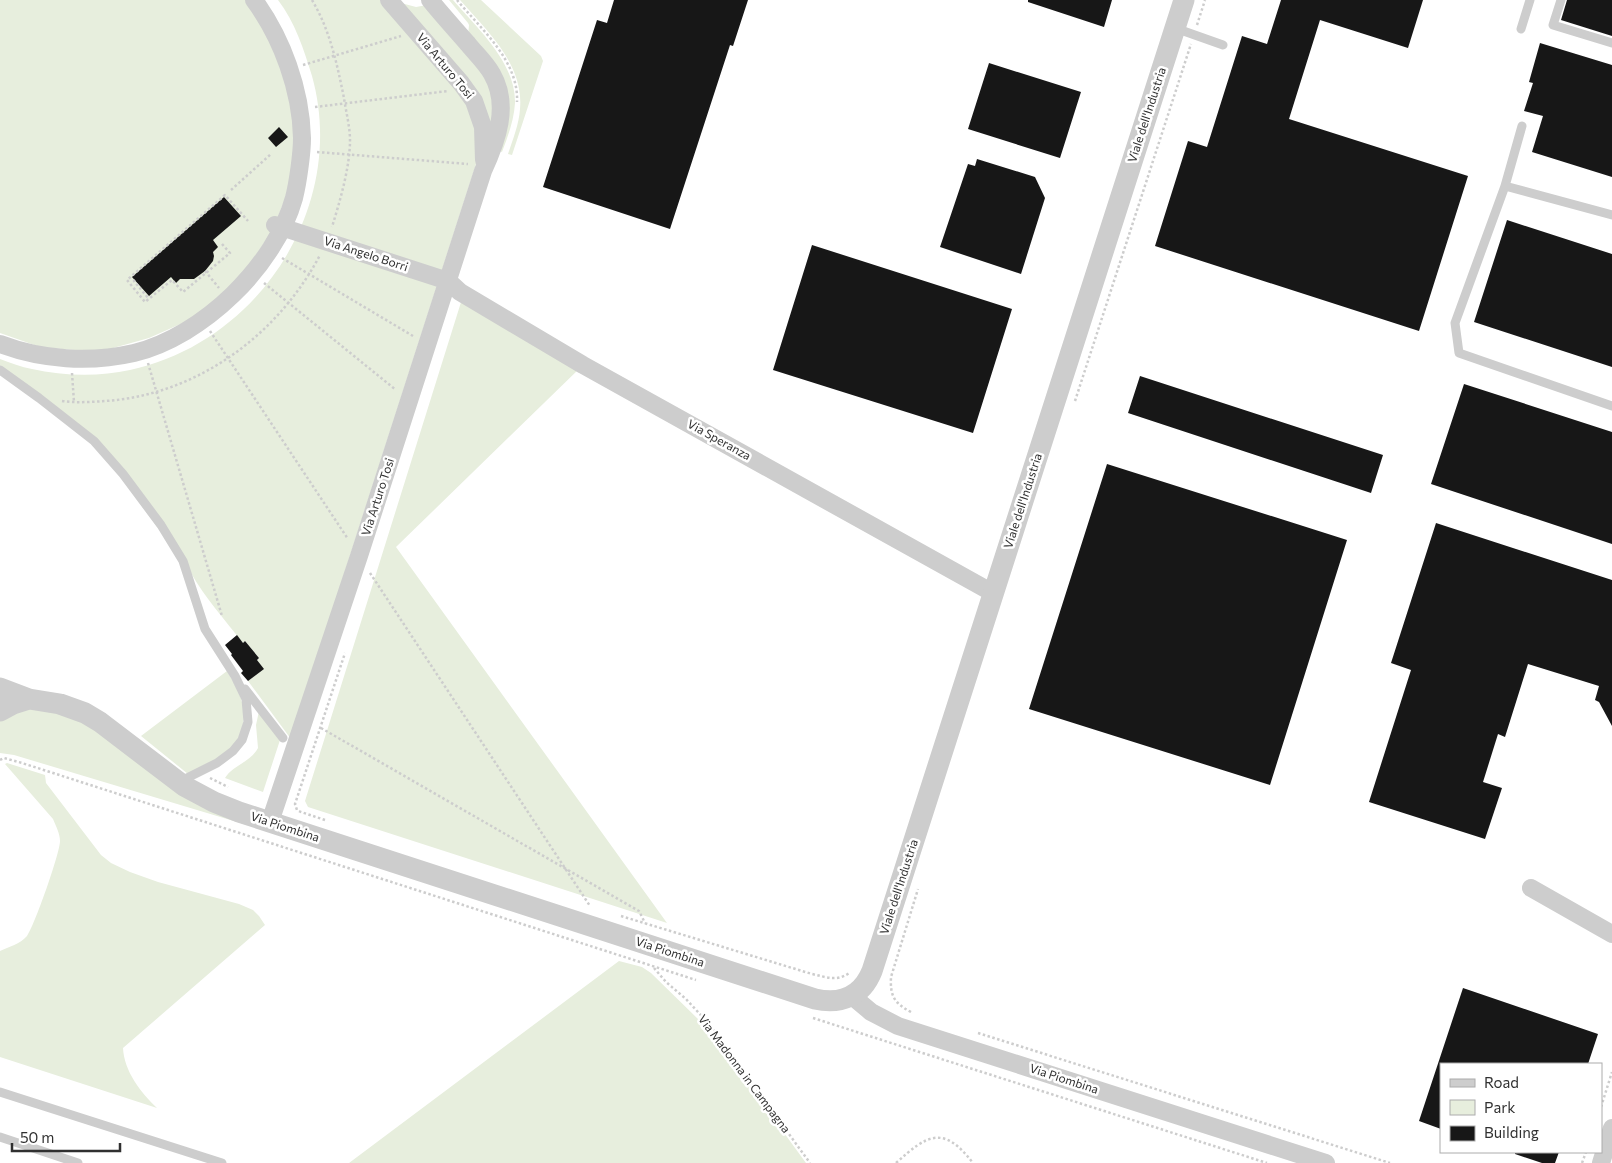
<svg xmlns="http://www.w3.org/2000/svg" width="1612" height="1163" viewBox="0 0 1612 1163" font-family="Commissioner,sans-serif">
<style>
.green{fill:#e7eedd}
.building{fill:#171717}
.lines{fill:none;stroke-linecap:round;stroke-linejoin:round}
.path{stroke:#cdcdcd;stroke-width:2.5;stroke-dasharray:2.5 2.5;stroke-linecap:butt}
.service{stroke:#cdcdcd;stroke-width:9}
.minor{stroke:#cdcdcd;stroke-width:18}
.tertiary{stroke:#cdcdcd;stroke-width:21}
.labels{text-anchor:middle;stroke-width:5;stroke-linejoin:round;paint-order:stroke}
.street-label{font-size:12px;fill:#303030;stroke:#fff}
</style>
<rect width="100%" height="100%" fill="#fff"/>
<path class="green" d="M0 0H247L268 30 293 108 294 163 285 199 272 231 239 281 194 318 149 338 106 350 85 351 40 347 0 333Z
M278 0H382L452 81 475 118 478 158 291 739 248 681 263 669 257 660 259 658 245 641 243 643C225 620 205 598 191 573L94 441 0 370V359C11 363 21 367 32 369 63 376 99 377 130 370 260 342 348 205 312 76 304 50 295 22 278 0Z
M449 0H453C478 29 516 63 515 103 514 120 508 136 502 152L497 150 505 122 468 36 469 25 468 23Z
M460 0H481L541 56 543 61 512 155 508 154C513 139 519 124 520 109 524 64 487 31 460 0Z
M401 3 416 7 427 5 481 68 492 90 494 127Z
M462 299 580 368 396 547 667 923 308 807 305 801Z
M227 671C239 692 249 708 241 732 238 740 233 749 226 754 214 762 200 767 188 774L141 736Z
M29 708 73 716 247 825 14 755 0 753V719Z
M259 711 281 737 263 792 225 778C233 765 251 762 258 748L256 725Z
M7 763 45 775 46 783 101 855 111 863 130 872 158 882 239 904 253 910 259 916 265 925 123 1048C124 1071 141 1093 157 1108L0 1057V951C9 947 20 944 27 936 34 927 60 853 60 841 60 834 56 826 53 819L5 764Z
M619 961 642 967 651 973 699 1020 714 1037 806 1163H349Z"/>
<path class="building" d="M614 0H748L733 46 730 45 670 229 543 187 597 20 607 23Z
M1028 0H1112L1104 27 1028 2Z
M1281 0H1423L1408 48 1320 20 1289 119 1468 176 1419 331 1155 246 1188 141 1207 147 1242 36 1267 44Z
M1567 0H1612V36L1561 20Z
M1540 43 1612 65V177L1532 152 1543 116 1524 111 1533 83 1529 82Z
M989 63 1081 92 1060 158 968 129Z
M279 127 288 137 276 147 268 138Z
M977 159 1035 177 1045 198 1021 274 940 247 968 164 975 166Z
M224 197 241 216 213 240 218 247 213 252 214 256 213 261 205 271 194 279H180L176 283 171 277 149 296 132 277Z
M1507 220 1612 254V367L1474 322Z
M812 245 1012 309 973 433 773 370Z
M1140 376 1383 455 1371 493 1128 413Z
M1464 384 1612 432V544L1431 484Z
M1107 464 1347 540 1270 785 1029 709Z
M1436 523 1612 580V726L1599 702 1595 700 1599 686 1528 664 1505 737 1498 734 1483 782 1502 788 1485 839 1369 802 1411 670 1391 663Z
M237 635 243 643 245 641 259 658 257 660 264 669 248 681 241 673 243 671 231 655 232 654 225 645Z
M1463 988 1598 1034 1588 1064H1441V1129L1419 1121Z
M1515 1152H1559L1555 1163H1542L1515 1154Z"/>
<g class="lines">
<path class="path" d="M312 0C330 30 337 64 344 98 346 112 350 127 350 140 350 167 340 201 332 227
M457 0C481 29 519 61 517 102
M1197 25 1205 0
M303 65 401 36
M315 107 448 91
M317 152 468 164
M231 190 271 154
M222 244 230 253 183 292 172 280 145 302 127 280 225 195 248 221
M282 258 413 336
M205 271 219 288
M135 280 134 281 149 299
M264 283 396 390
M210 331 348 539
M148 363 222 616
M72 373 74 402
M62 401C76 403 91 402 105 401 197 395 278 335 320 255
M1075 401 1191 44
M370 573 590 906
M321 728 639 911 645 923
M0 760 4 758 22 763 696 980
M210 778 228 787
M325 820 301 812 297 810 295 804 345 653
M621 916 812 974C826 977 837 982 849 973
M654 968 666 982 686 999 709 1024 810 1163
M911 1012C894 1003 890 996 891 977L918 889
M813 1018 1267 1163
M978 1033 1390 1163
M1601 1107 1612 1072
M896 1163C927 1135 943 1124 973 1163
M1582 1163 1586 1152"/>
<path class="service" d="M1561 0 1553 25 1612 43
M1175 28 1223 45
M1521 29 1530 0
M1522 126 1505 186 1455 323 1459 353 1612 406
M1505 186 1612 215
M0 370 39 398 94 441 123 474 161 525 183 561 205 629 235 676 246 699 248 722 242 740 233 751 217 763 181 781
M245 689 283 738
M0 1092 222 1163
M0 1137 78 1163"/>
<path class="minor" d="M389 0 461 83 474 101 483 127 484 160
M275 225 448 281 460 292 583 365 993 593
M0 344C42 360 90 363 134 353 203 336 275 266 294 198 298 182 302 153 302 138 301 90 282 38 254 0
M270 822 359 556 483 171C497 141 510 105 492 74 486 63 476 54 468 44 455 29 442 15 430 0
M1531 888 1612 934
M852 996 871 1012 898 1026 1326 1163
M1601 1163 1612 1128"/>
<path class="tertiary" d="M0 688 29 699 60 704 85 713 100 722 184 786 214 802 239 812 815 999C841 1005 862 996 872 971L1184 0
M0 711 13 704 29 699"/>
</g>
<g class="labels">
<g class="street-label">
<text transform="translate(445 66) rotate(50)" y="4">Via Arturo Tosi</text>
<text transform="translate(1147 115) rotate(-72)" y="4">Viale dell'Industria</text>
<text transform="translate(366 254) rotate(18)" y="4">Via Angelo Borri</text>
<text transform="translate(719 440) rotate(29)" y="4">Via Speranza</text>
<text transform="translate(378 497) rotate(-72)" y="4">Via Arturo Tosi</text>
<text transform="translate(1023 501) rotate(-72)" y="4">Viale dell'Industria</text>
<text transform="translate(285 827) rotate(18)" y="4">Via Piombina</text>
<text transform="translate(899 887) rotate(-72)" y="4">Viale dell'Industria</text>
<text transform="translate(670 952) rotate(18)" y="4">Via Piombina</text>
<text transform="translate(744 1074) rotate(53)" y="4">Via Madonna in Campagna</text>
<text transform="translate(1064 1079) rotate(18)" y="4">Via Piombina</text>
</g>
</g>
<rect x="1440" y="1063" width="162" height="90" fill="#ffffff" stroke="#acacac"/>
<rect x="1450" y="1079" width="25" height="8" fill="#cdcdcd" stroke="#acacac"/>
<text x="1484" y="1088" font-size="15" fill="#303030">Road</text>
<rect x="1450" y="1100" width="25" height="15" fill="#e7eedd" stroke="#acacac"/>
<text x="1484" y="1113" font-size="15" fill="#303030">Park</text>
<rect x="1450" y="1126" width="25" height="15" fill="#171717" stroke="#acacac"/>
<text x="1484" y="1138" font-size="15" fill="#303030">Building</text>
<path d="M12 1143v8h108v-8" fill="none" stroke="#303030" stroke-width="2.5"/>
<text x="20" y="1143" font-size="15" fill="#303030" stroke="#ffffff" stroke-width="4" paint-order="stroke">50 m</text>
</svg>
